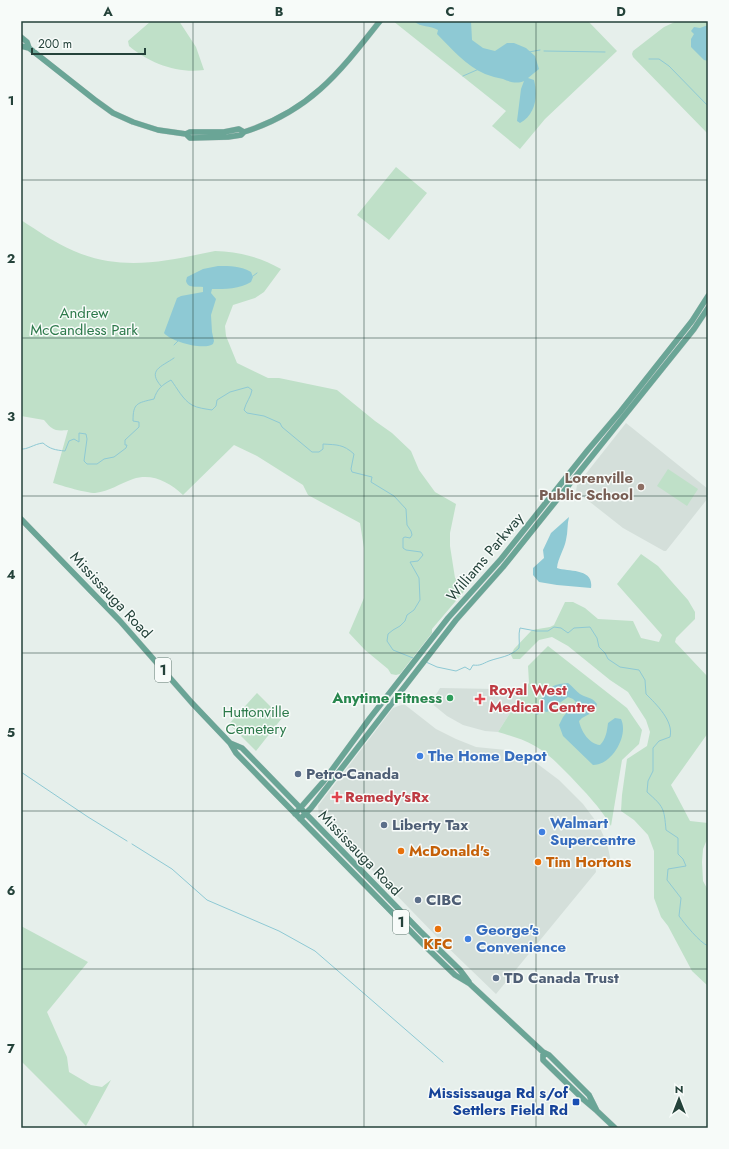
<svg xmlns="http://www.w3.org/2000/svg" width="729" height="1149" viewBox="0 0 729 1149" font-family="Jost,sans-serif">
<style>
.built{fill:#d4dfda}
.green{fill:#bfe0c8}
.water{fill:#8ec9d4}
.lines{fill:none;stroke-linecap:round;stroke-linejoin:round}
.stream{stroke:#8ec9d4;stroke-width:1}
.major-casing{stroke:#c2cac8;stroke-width:6}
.major{stroke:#6aa596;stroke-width:5.5}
.grid{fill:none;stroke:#24423a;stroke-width:1;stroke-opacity:0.55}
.education-dot{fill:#8d6e63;stroke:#f7fbf9;stroke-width:1.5}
.leisure-dot{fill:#2e9e5b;stroke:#f7fbf9;stroke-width:1.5}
.health-dot{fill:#e0444e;stroke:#f7fbf9;stroke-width:1.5}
.shop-dot{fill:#3f7fe0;stroke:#f7fbf9;stroke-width:1.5}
.service-dot{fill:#5c6f8a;stroke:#f7fbf9;stroke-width:1.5}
.food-dot{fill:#e8710a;stroke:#f7fbf9;stroke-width:1.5}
.transit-dot{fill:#1a4fb4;stroke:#f7fbf9;stroke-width:1.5}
.labels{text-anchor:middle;stroke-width:3;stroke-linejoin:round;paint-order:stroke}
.shield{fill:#f7fbf9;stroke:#637a73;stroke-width:1}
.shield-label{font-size:14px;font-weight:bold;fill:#24423a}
.park-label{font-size:15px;fill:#2d7a4b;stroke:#f7fbf9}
.education-label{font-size:15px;font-weight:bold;fill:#785e54;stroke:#f7fbf9;text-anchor:end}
.street-label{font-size:15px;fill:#24423a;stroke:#f7fbf9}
.health-label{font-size:15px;font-weight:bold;fill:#be3a42;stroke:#f7fbf9;text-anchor:start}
.leisure-label{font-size:15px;font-weight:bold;fill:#27864d;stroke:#f7fbf9;text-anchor:end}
.shop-label{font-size:15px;font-weight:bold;fill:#366cbe;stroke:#f7fbf9;text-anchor:start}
.service-label{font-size:15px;font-weight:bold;fill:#4e5e75;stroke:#f7fbf9;text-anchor:start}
.food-label{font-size:15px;font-weight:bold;fill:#c56008;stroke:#f7fbf9;text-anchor:start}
.transit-label{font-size:15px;font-weight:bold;fill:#164399;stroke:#f7fbf9;text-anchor:end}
.neatline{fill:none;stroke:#24423a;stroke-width:1.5}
.grid-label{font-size:13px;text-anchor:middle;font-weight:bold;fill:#24423a}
</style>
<rect width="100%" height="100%" fill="#e6efeb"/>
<path class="built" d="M626 423 708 489V498L666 551H664L623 528 576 491 577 485Z
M440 688 496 689 520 697 498 732 485 731 463 725 447 716 431 703Z
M404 704 436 729 456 739 476 747 506 750 531 759 559 780 583 804 598 824 607 843 611 862 595 865 596 872 496 994 440 940 319 815 318 806 393 708Z"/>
<path class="green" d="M151 21H179L196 47 204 70C178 74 149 63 129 46L128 41Z
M393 21H588L617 51 545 119 520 149 492 126 506 111Z
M677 21H708V134L633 57 632 54 633 51 664 27Z
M396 167 427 193 389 240 357 215Z
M21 220C38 231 55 243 74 251 123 272 166 261 215 251 240 252 260 257 281 269L264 292 255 298 233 305 225 326 226 336 237 363 268 378H279L337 390 375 421 392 433 411 451 419 470 435 492 456 504 450 533V546L455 578 466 589 432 629V633L400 674 396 675 391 674 388 669 365 650 349 633 364 598V548L360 523 308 495 303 485 257 456 234 445 183 495C169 482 152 473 133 479 119 484 110 491 95 493 86 493 63 486 53 483L68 430C55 431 53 431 44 420L21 416Z
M668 469 698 489 687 506 657 486Z
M641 554 658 566 672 582 688 600 695 612V619L676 638 675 642 708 677V733L671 785 690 821 708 823V837L703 849 702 862 703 881 708 890V986L692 971 668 926 661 917 654 898V851L648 835 634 820 621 811 622 795 627 759 647 746 650 732 646 720 628 692 610 680 568 646 552 637 539 640 520 659H513L511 655 514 649 532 630 550 627 554 625 565 602H573L585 608 598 619 633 621 641 638 659 642 662 635 617 584Z
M548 646 627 708 642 730 639 744 622 760 611 826C600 807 585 792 570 776 559 765 549 754 535 746 523 739 511 736 498 732L529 683 528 666Z
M257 693 282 718 256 751 229 724Z
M21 926 88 962 47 1012 67 1057 69 1072 91 1085 102 1087 111 1080 86 1126 21 1061Z"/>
<path class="water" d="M414 21H437L439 23 441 21H471L472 40 483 48 495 51 507 43H514L526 48 535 56 539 69 528 78 534 80C538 96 536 114 520 123L517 121 521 89 524 81C517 84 510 82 503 79 497 78 491 76 485 74 466 66 451 48 437 34L438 30C430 25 421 28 414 21Z
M708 25V61L704 60 691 47V39L694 34 691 31 694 27 700 28Z
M218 266C230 266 241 266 251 272L253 277 251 282C240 289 225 289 212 289L211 293 216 299 211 315 212 332 214 341 213 344C204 351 170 341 164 333L177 298 181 296 203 292V287C197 286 188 289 186 281L187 277 203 269Z
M569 517C567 524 568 532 566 540 564 550 558 558 557 568 569 572 594 568 591 588L557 585 539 582 533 575V568L544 558 543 550 551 533Z
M568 683C572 686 576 691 580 694 588 699 591 696 597 704L595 711 582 718 579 721C581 731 589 744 600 745 606 739 607 731 608 723L615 718 621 719C629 735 612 765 593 765L563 736 559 725 563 717 576 702 573 699 568 697 547 712 543 711 537 715 535 712C539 707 539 704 542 698 547 686 556 684 568 683Z"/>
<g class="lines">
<path class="stream" d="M544 51 605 52
M529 52 540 50
M649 59H659L669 66 708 106
M463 76 479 69
M253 276 257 273
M174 345 178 341
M161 386C147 370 161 367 174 358
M21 449C27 450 34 444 43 443 50 449 55 450 65 451L69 441 74 439 79 442V433L86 434 87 439 84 461 87 464H97L104 459 114 457 126 448 127 445H125V440L139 427V422L133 421C133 403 137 403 154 399 157 389 162 385 171 380 177 388 183 400 192 405 197 408 206 409 212 410L216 406 217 400 230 392 248 387 252 390C251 397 246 402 244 410L247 413 264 416 280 423 282 427 312 452H319L323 449V444C337 445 343 444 354 454L351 469 352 472 372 477 371 482 394 496 406 509 407 525 411 531 412 535 410 538 405 537 403 538V548L406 550 421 552 423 555 418 561 410 562 419 578 420 600 414 610 407 615 405 621 400 626 393 630 388 634 387 641 393 650 413 658
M426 662 437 667 456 671 465 667 470 670 473 665C480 666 482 664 489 661 500 657 510 657 519 648 520 641 518 635 520 628L536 631H548L554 627 561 628 568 633 574 628 590 627 597 638 599 647 605 653 608 659 620 667 639 670 645 680 646 694C656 704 674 721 670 737L659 741 653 748V771L648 781 647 792C664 807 664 808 666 830L678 838V854L683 859 686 866 668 869 667 880 681 898 679 916C685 924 699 942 708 946
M21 772 88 817 127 841
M132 844 172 869 207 900 279 931 315 951 443 1062"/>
<defs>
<path id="major" d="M21 37 27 42 29 48
M21 46 29 48 95 100 113 113 133 122 158 130 186 134 190 138 228 137 241 135 244 132C310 111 339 73 380 21
M186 134 190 132H224L239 129 244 132
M21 519 120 621 192 703 230 743 236 753 267 785 427 948 455 975 470 984 543 1052 549 1055 589 1095 597 1111
M230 743 242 748 421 932 460 970 469 982
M295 814 323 782 370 718 448 618 501 559 587 451 620 412 692 321 708 296
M300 819 311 808 456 620 503 567 694 329 708 308
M543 1052V1060L584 1100 597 1111 615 1128"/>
</defs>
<use href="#major" class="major-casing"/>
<use href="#major" class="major"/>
</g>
<path class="grid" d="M193 21V1128M364 21V1128M536 21V1128M21 180H708M21 338H708M21 496H708M21 653H708M21 811H708M21 969H708"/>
<circle class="education-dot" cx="641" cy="487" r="4"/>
<circle class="leisure-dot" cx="450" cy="698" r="4"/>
<g class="health-dot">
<path d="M478 693h4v4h4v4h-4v4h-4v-4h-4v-4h4z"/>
<path d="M335 791h4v4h4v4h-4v4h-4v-4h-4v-4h4z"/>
</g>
<g class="shop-dot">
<circle cx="420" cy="756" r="4"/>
<circle cx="542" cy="832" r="4"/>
<circle cx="468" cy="939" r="4"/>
</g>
<g class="service-dot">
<circle cx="298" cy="774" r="4"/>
<circle cx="384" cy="825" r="4"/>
<circle cx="418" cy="900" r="4"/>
<circle cx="496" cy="978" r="4"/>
</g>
<g class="food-dot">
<circle cx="401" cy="851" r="4"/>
<circle cx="538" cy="862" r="4"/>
<circle cx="438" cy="929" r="4"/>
</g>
<rect class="transit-dot" x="572" y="1098" width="8" height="8" rx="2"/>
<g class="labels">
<g class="shield">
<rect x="155" y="658" width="16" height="24" rx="3"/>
<rect x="393" y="910" width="16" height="24" rx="3"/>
</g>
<g class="shield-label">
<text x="163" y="675">1</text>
<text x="401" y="927">1</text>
</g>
<g class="park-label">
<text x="84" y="318">Andrew<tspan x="84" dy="17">McCandless Park</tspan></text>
<text x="256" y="717">Huttonville<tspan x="256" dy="17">Cemetery</tspan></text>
</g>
<g class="education-label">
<text x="633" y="483">Lorenville<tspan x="633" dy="17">Public School</tspan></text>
</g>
<g class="street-label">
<text transform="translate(485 557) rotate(-50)" y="5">Williams Parkway</text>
<text transform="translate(111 595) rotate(47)" y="5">Mississauga Road</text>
<text transform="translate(360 853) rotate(46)" y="5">Mississauga Road</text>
</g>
<g class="health-label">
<text x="489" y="695">Royal West<tspan x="489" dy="17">Medical Centre</tspan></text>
<text x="345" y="802">Remedy'sRx</text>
</g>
<g class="leisure-label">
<text x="442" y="703">Anytime Fitness</text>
</g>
<g class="shop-label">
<text x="428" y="761">The Home Depot</text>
<text x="550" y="828">Walmart<tspan x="550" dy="17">Supercentre</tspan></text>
<text x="476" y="935">George's<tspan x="476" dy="17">Convenience</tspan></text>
</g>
<g class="service-label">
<text x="306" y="779">Petro-Canada</text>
<text x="392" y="830">Liberty Tax</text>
<text x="426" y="905">CIBC</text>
<text x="504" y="983">TD Canada Trust</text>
</g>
<g class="food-label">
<text x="409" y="856">McDonald's</text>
<text x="546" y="867">Tim Hortons</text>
<text x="438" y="949" text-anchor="middle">KFC</text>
</g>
<g class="transit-label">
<text x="568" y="1098">Mississauga Rd s/of<tspan x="568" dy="17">Settlers Field Rd</tspan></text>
</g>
</g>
<rect width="729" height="1149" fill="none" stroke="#f7fbf9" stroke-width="44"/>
<g transform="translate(679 1099)" stroke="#f7fbf9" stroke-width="3" paint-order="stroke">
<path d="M0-3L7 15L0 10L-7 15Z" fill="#24423a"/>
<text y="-6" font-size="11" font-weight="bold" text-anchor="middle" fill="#24423a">N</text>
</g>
<path d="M32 48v6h113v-6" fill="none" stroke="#24423a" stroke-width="2"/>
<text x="38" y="48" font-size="12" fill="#24423a" stroke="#f7fbf9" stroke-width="3" paint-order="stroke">200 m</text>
<rect x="22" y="22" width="685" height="1105" class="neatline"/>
<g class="grid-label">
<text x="108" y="16">A</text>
<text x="279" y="16">B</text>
<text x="450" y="16">C</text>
<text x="621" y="16">D</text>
<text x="11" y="105">1</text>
<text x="11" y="263">2</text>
<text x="11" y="421">3</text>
<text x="11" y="579">4</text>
<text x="11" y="737">5</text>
<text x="11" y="895">6</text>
<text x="11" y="1053">7</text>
</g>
</svg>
